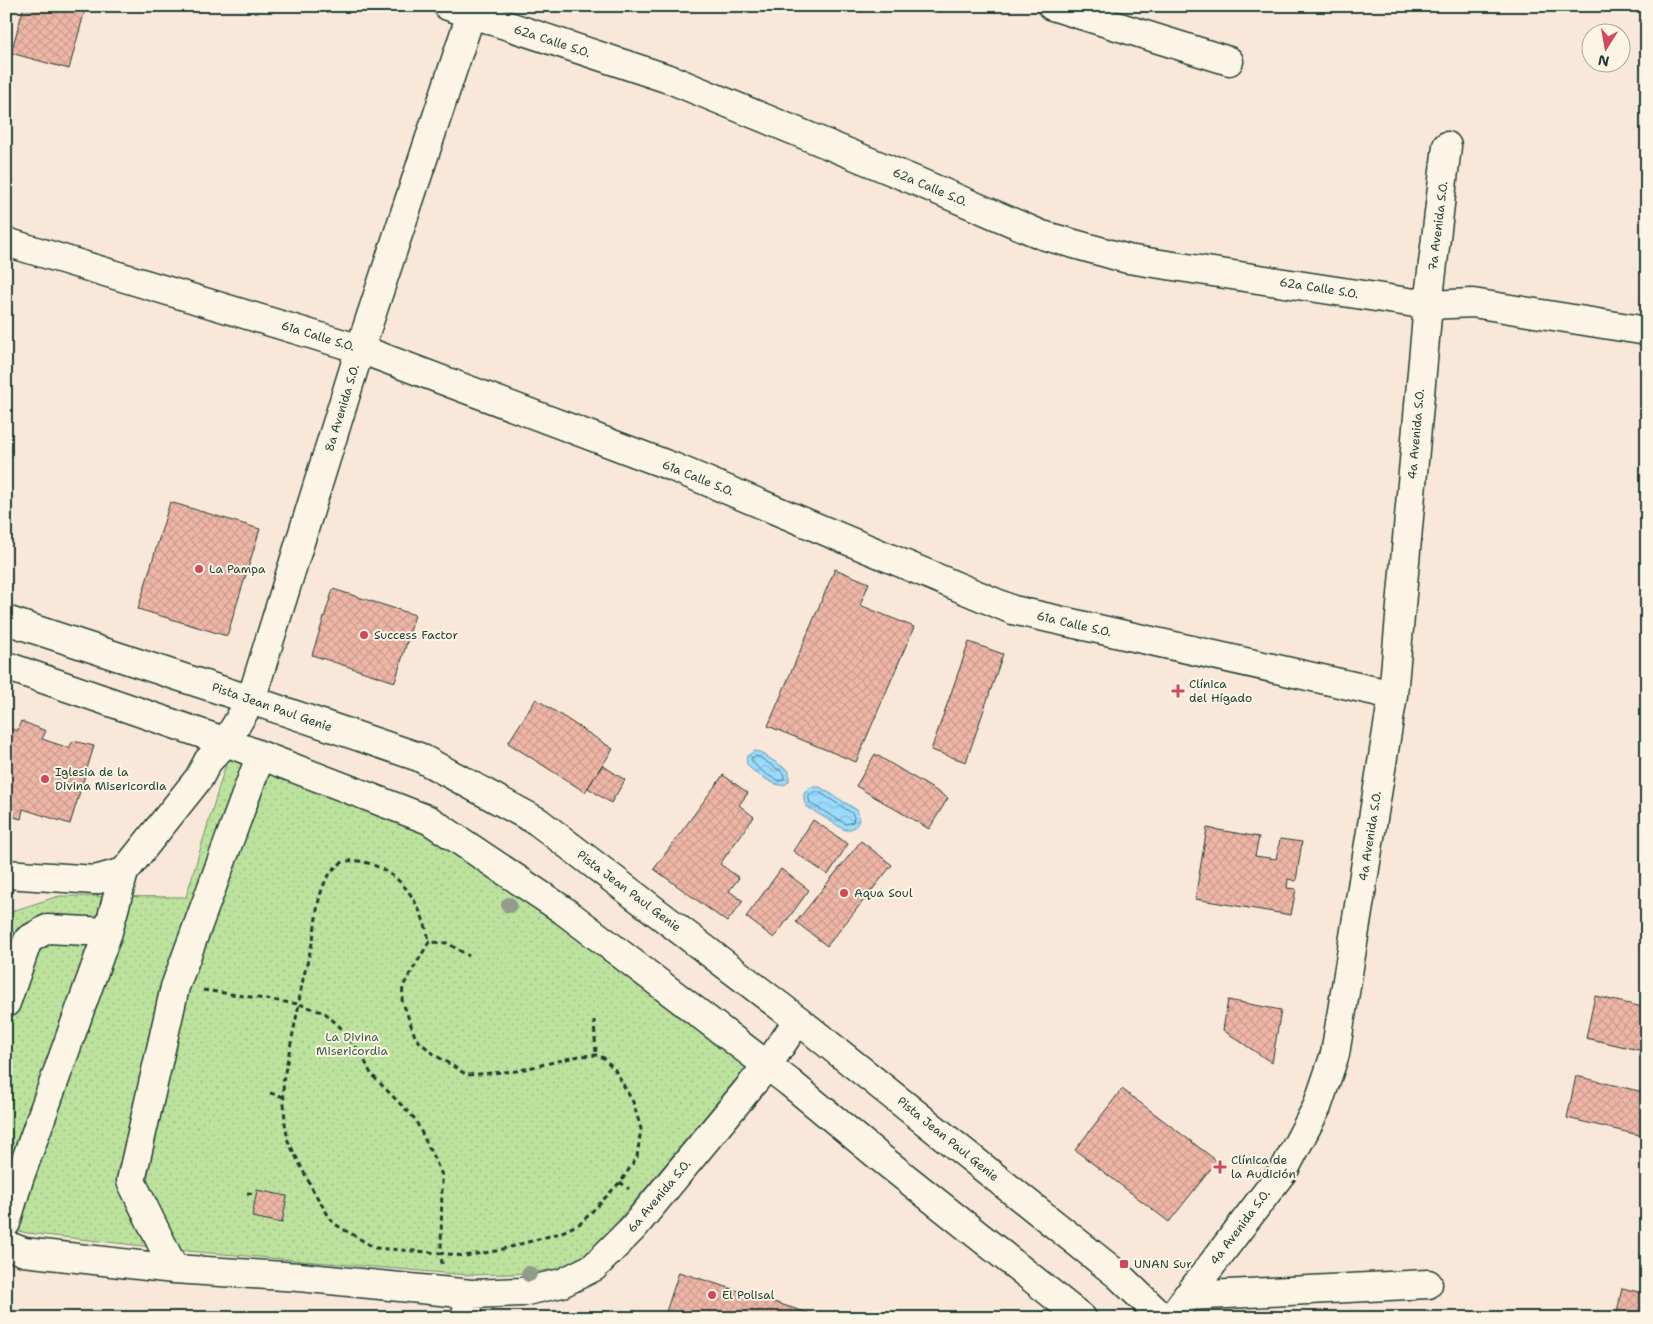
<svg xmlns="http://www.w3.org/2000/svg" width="1653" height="1324" viewBox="0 0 1653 1324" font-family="'Shantell Sans',sans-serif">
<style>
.grass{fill:url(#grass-dots);stroke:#6e9068}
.water{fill:url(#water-waves);stroke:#699bac}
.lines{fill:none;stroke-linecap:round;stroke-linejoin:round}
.shore{stroke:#507c84;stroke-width:1}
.building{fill:url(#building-cross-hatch);stroke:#1f3d34}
.minor-casing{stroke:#1f3d34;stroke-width:31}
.major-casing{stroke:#1f3d34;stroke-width:31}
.path{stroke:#1f3d34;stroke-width:3;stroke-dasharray:5 4;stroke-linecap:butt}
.minor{stroke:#fcf5e5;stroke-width:28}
.major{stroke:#fcf5e5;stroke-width:28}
.tree{fill:#929c8a}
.poi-dot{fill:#d1495b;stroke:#fcf5e5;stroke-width:2}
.labels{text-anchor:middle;stroke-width:4;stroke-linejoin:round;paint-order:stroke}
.street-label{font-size:12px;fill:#1f3d34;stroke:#fcf5e5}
.poi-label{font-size:12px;fill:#1f3d34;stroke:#fcf5e5;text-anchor:start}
.park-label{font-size:12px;fill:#3e5e49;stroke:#fcf5e5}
</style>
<defs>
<pattern id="grass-dots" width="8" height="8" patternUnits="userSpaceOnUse" patternTransform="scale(1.25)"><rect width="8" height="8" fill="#bce29d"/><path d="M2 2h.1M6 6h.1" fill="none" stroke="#a1c388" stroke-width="1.8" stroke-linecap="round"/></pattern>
<pattern id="water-waves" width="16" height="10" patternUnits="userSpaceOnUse" patternTransform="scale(1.25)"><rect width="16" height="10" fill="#9adafc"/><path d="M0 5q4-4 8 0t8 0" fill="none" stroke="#84bcd9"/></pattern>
<pattern id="building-cross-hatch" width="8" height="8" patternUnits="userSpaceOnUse" patternTransform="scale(1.25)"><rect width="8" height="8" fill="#efb6a7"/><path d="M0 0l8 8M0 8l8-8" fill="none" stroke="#cc9d90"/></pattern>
</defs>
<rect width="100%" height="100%" fill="#f9e8d9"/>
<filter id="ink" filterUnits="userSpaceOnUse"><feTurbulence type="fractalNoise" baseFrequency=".02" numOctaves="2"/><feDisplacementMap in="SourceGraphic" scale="10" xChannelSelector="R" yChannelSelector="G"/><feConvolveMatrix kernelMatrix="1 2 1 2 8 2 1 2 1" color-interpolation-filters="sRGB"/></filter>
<g filter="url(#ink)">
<path class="grass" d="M228 757 424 828 525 894 747 1066 590 1255 559 1269 514 1274 467 1275 188 1251 27 1233 6 1228V913L59 896 186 897Z"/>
<path class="water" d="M755 751 760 752 789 771V781C787 783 786 785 783 785 776 787 755 773 750 768 746 764 746 761 747 756Z
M813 787H820L857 810C862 821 857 829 845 830L807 807 804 801V793L809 788Z"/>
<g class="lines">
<path class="shore" d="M755 756 759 757 782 772 784 775V779L781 781C772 779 755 768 751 759Z
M814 792H819L852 813 854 817 853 822 846 824 811 804 809 800V796Z"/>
</g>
<path class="building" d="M24 6H86L69 69 11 53Z
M170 502 260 529 227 636 138 609Z
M835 569 869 583 860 605 914 627 856 762 768 726Z
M333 589 415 615 395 682 312 655Z
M969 642 1003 654 966 762 931 750Z
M536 699 613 749 585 792 508 743Z
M21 721 46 731 42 739 69 748 73 741 94 746 70 824 23 809 21 819 6 815V727L17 731Z
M875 754 948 798 929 829 856 786Z
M602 765 625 780 611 803 588 788Z
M723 775 748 793 739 805 754 817 720 864 739 878 729 891 743 901 727 922 654 869Z
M813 820 848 844 828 875 793 851Z
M1207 828 1259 837 1255 856 1276 859 1280 839 1302 842 1296 881 1288 879 1287 888 1296 889 1291 915 1195 899Z
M861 841 892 865 827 946 796 922Z
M781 869 809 890 774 938 746 917Z
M1595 996 1647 1008V1052L1586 1038Z
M1228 1000 1281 1010 1272 1063 1223 1030Z
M1576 1076 1647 1093V1137L1567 1118Z
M1122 1089 1217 1161 1169 1222 1075 1150Z
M257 1190 287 1196 282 1223 252 1217Z
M679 1272 824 1318H664Z
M1622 1288 1647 1294V1318H1616Z"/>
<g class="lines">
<defs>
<path id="minor" d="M448 6 672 80 916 181 1042 235 1128 259 1428 305 1473 303 1647 331
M1052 6 1229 61
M6 242 360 349 673 467 1013 610 1393 695
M6 874 95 880 124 872 199 778 208 761 226 742 251 700 360 349 471 14
M6 1003 28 940 47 929 108 932
M6 1223 19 1179 108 932 124 872
M6 1245 24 1252 174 1269 299 1277 471 1294 522 1292 562 1283 594 1267 633 1228 767 1066 798 1020
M174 1269 131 1181 175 987 260 757
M1187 1296 1428 1284
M465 1318 471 1294
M1171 1318 1284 1170 1317 1107 1335 1054 1393 695 1428 305 1447 146"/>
<path id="major" d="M6 620 251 700 419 757 537 821 798 1020 1118 1275 1163 1318
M6 666 226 742 429 820 563 910 789 1082 882 1159 1082 1318"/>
</defs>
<use href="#minor" class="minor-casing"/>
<use href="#major" class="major-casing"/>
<path class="path" d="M203 990 299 1004 283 1082 285 1123 288 1141 314 1192 333 1223 375 1248 441 1253 442 1175 415 1119 371 1074 362 1055 340 1027 325 1013 299 1004C301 980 310 957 314 933 317 911 318 889 332 871 348 848 387 868 402 884 415 897 427 924 429 942
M594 1020 596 1055
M270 1093 284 1097
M620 1182 629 1189
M247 1193 256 1194
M442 1264 441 1253 464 1256 496 1251 560 1233 581 1223 622 1180 637 1157 641 1129 633 1102 615 1070 604 1058 596 1055 579 1056 516 1071 467 1075 435 1055 416 1039 402 1000 403 986 429 942 447 943 469 956"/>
<use href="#minor" class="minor"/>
<use href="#major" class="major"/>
</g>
<g class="tree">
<circle cx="509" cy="905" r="8"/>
<circle cx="529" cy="1274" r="8"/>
</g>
</g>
<g class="poi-dot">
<circle cx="199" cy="569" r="5"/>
<circle cx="364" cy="635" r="5"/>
<path d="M1175.5 683.5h5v5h5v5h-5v5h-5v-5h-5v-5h5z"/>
<circle cx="45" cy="779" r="5"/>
<circle cx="844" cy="893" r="5"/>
<path d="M1217.5 1159.5h5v5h5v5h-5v5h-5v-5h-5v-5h5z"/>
<rect x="1119" y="1259" width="10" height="10" rx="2.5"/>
<circle cx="712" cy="1295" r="5"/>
</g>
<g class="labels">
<g class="street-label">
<text transform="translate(552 41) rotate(18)" y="4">62a Calle S.O.</text>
<text transform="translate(930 187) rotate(23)" y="4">62a Calle S.O.</text>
<text transform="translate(1438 226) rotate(-83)" y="4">7a Avenida S.O.</text>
<text transform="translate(1319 288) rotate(9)" y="4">62a Calle S.O.</text>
<text transform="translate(318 336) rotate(17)" y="4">61a Calle S.O.</text>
<text transform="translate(342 408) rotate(-73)" y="4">8a Avenida S.O.</text>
<text transform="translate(1416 434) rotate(-85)" y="4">4a Avenida S.O.</text>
<text transform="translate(698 478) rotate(22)" y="4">61a Calle S.O.</text>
<text transform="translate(1074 624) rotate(13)" y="4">61a Calle S.O.</text>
<text transform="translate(272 707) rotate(19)" y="4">Pista Jean Paul Genie</text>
<text transform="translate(1370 836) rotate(-81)" y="4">4a Avenida S.O.</text>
<text transform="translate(629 891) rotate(37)" y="4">Pista Jean Paul Genie</text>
<text transform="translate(948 1139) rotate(39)" y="4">Pista Jean Paul Genie</text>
<text transform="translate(659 1196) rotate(-50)" y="4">6a Avenida S.O.</text>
<text transform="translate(1240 1227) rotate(-53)" y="4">4a Avenida S.O.</text>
</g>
<g class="poi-label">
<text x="209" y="573">La Pampa</text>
<text x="374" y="639">Success Factor</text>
<text x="1189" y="688">Clínica<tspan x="1189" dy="14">del Hígado</tspan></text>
<text x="55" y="776">Iglesia de la<tspan x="55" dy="14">Divina Misericordia</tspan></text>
<text x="854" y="897">Aqua Soul</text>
<text x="1231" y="1164">Clínica de<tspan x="1231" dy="14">la Audición</tspan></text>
<text x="1134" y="1268">UNAN Sur</text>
<text x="722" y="1299">El Polisal</text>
</g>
<g class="park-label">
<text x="352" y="1041">La Divina<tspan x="352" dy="14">Misericordia</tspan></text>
</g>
</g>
<rect width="1653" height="1324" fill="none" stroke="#fcf5e5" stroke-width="25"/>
<rect x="12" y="12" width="1628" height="1299" fill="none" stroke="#1f3d34" stroke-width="2" filter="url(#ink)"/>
<g transform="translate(1606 48) rotate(191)"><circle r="24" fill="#fcf5e5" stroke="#a4ab9e"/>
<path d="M0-4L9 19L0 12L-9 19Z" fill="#d1495b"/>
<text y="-8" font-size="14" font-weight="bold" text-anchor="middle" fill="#1f3d34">N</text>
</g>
</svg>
